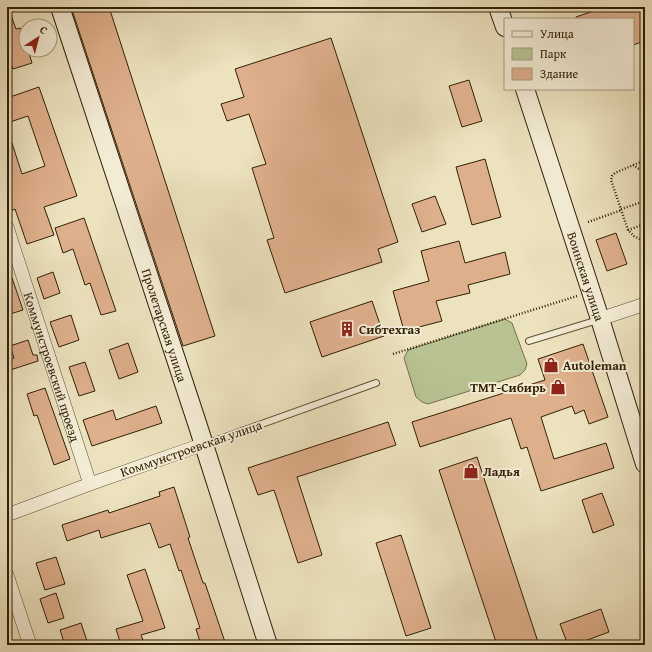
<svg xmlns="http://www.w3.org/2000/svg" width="652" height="652" viewBox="0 0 652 652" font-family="'Gentium Book Plus',serif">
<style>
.green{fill:#b8c391;stroke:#74724c}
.building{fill:#deaf8b;stroke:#302007}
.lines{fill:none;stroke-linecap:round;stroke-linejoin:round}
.lane-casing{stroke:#5f5035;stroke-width:8}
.street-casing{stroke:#5f5035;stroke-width:14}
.secondary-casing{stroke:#302007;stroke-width:20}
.path{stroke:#302007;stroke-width:2.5;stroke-dasharray:1 2;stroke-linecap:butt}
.lane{stroke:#f3ecd5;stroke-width:6}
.street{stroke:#f3ecd5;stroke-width:13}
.secondary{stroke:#f3ecd5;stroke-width:18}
.labels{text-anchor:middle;stroke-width:4;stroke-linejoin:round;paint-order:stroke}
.street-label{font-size:13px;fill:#302007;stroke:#f3ecd5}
.poi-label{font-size:13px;font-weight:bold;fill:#302007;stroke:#f3ecd5;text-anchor:start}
</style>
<rect width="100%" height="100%" fill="#ece2be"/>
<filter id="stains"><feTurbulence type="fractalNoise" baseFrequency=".005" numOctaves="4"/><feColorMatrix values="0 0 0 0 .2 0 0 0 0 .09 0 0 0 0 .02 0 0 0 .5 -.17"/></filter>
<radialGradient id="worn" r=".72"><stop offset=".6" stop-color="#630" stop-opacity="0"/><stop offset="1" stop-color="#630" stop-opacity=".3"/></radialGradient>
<path class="green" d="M505 319 512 323 527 364 525 370 520 375 428 404 422 402 416 397 404 358 408 350Z"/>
<path class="building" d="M7 7H8L16 29 20 28 26 44V50H28L32 63 13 69 7 53Z
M71 7H109L215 336 183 346Z
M605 7H645V41L633 45V19H576V17Z
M331 38 398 242 378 249 382 262 285 293 267 240 274 238 252 168 266 164 249 114 227 121 221 104 244 97 235 69Z
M469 80 482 121 462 127 449 86Z
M39 87 77 196 44 207 54 235 27 244 15 209 11 211 7 198V135L9 134 22 174 45 166 28 116 7 123V98Z
M485 159 501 217 472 225 456 167Z
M435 196 446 224 422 232 412 204Z
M84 218 116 311 101 315 90 283 85 285 73 249 63 253 55 228Z
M616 233 627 264 607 271 596 240Z
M459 241 465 263 505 252 510 274 468 285 470 293 436 301 442 321 404 331 393 291 429 281 421 251Z
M7 269H9L23 310 7 315Z
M53 272 60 293 44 299 37 278Z
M372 301 384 336 322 357 310 322Z
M71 315 79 340 59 347 50 322Z
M28 340 33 355H37L38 361 7 371V360L14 358 10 346Z
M128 343 138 372 119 379 109 350Z
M583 344 608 417 589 424 584 410 575 414 572 406 541 417 554 459 606 443 614 468 541 491 527 447 521 449 511 418 420 447 412 422 545 380 538 359Z
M85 362 95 391 79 396 69 367Z
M45 388 70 459 54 465 37 415 34 416 27 394Z
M156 406 162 423 92 446 83 420 113 410 116 420Z
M388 422 396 445 297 477 322 555 298 563 274 490 258 495 248 468Z
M477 457 539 645H497L439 470Z
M174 487 190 537 188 538 203 583H205L226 645H201L196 629 200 628 181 570 179 571 170 544 159 548 150 523 101 538 99 530 67 541 62 525 108 510 109 513 160 496 159 492Z
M602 493 614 525 593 533 582 500Z
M401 535 431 628 406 636 376 543Z
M56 557 65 584 45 590 36 563Z
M145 569 165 628 141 635 145 645H121L116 629 143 621 127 575Z
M56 593 64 618 48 623 40 599Z
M601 609 609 632 574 645H568L560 624Z
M81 623 87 641 73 645H65L60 630Z"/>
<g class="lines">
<defs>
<path id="lane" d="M529 341 598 320
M206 444 376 383"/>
<g id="street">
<path id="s1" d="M7 227 90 484"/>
<path d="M600 319 645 304"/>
<path d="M7 515 90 484 204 444"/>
<path d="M7 575 30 645"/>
</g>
<g id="secondary">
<path id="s2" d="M60 7 197 423 268 645"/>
<path d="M498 7 505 27"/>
<path id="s3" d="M525 89 600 319 645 464"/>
</g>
</defs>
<use href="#lane" class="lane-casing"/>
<use href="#street" class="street-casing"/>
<use href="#secondary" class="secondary-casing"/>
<path class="path" d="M645 160 615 173 612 176 611 180 628 230 634 236 645 242
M633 165 645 173
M621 209 645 201
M588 222 622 210
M628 230 645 224
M393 354 577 296"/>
<use href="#lane" class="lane"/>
<use href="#street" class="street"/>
<use href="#secondary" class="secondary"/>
</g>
<defs>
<symbol id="building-bare" viewBox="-9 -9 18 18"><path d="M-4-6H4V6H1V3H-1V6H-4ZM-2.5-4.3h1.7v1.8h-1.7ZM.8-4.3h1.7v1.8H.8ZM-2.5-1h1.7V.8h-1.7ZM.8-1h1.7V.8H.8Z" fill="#8f2418" stroke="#f3ecd5" stroke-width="2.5" paint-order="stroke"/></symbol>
<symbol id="shop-bare" viewBox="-9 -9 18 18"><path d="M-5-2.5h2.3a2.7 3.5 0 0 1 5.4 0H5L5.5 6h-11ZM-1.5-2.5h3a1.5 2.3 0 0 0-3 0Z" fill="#8f2418" stroke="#f3ecd5" stroke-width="2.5" paint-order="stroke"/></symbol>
</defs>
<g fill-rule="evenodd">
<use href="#building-bare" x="336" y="318" width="22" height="22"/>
<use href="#shop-bare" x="540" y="354" width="22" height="22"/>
<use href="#shop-bare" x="547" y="376" width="22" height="22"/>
<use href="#shop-bare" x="460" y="460" width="22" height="22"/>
</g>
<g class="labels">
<g class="street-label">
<text dy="5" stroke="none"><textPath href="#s3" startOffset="197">Воинская улица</textPath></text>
<text dy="5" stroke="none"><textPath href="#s2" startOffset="335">Пролетарская улица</textPath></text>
<text dy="5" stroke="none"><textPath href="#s1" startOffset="147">Коммунстроевский проезд</textPath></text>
<text transform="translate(191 448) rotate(-19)" y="5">Коммунстроевская улица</text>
</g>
<g class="poi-label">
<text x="359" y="334">Сибтехгаз</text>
<text x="563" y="370">Autoleman</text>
<text x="546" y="392" text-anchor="end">ТМТ-Сибирь</text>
<text x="483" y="476">Ладья</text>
</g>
</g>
<rect width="652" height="652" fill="none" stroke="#ece2be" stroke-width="24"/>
<rect x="8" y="8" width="636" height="636" fill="none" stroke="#302007" stroke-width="2"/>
<rect x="12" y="12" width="628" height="628" fill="none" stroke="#302007"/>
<rect x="504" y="18" width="130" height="72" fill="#f3ecd5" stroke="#a59a83"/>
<rect x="512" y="31" width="20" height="6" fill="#f3ecd5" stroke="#a59a83"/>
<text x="540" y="38" font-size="12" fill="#302007">Улица</text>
<rect x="512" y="48" width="20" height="12" fill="#b8c391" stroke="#a59a83"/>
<text x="540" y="58" font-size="12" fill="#302007">Парк</text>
<rect x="512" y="68" width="20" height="12" fill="#deaf8b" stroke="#a59a83"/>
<text x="540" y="78" font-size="12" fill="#302007">Здание</text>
<g transform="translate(38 38) rotate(36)"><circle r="19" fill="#f3ecd5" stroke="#a59a83"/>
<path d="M0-3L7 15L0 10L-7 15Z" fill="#8f2418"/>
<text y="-6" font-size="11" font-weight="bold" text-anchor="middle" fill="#302007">С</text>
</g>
<rect width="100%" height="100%" filter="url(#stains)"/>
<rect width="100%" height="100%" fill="url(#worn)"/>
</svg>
